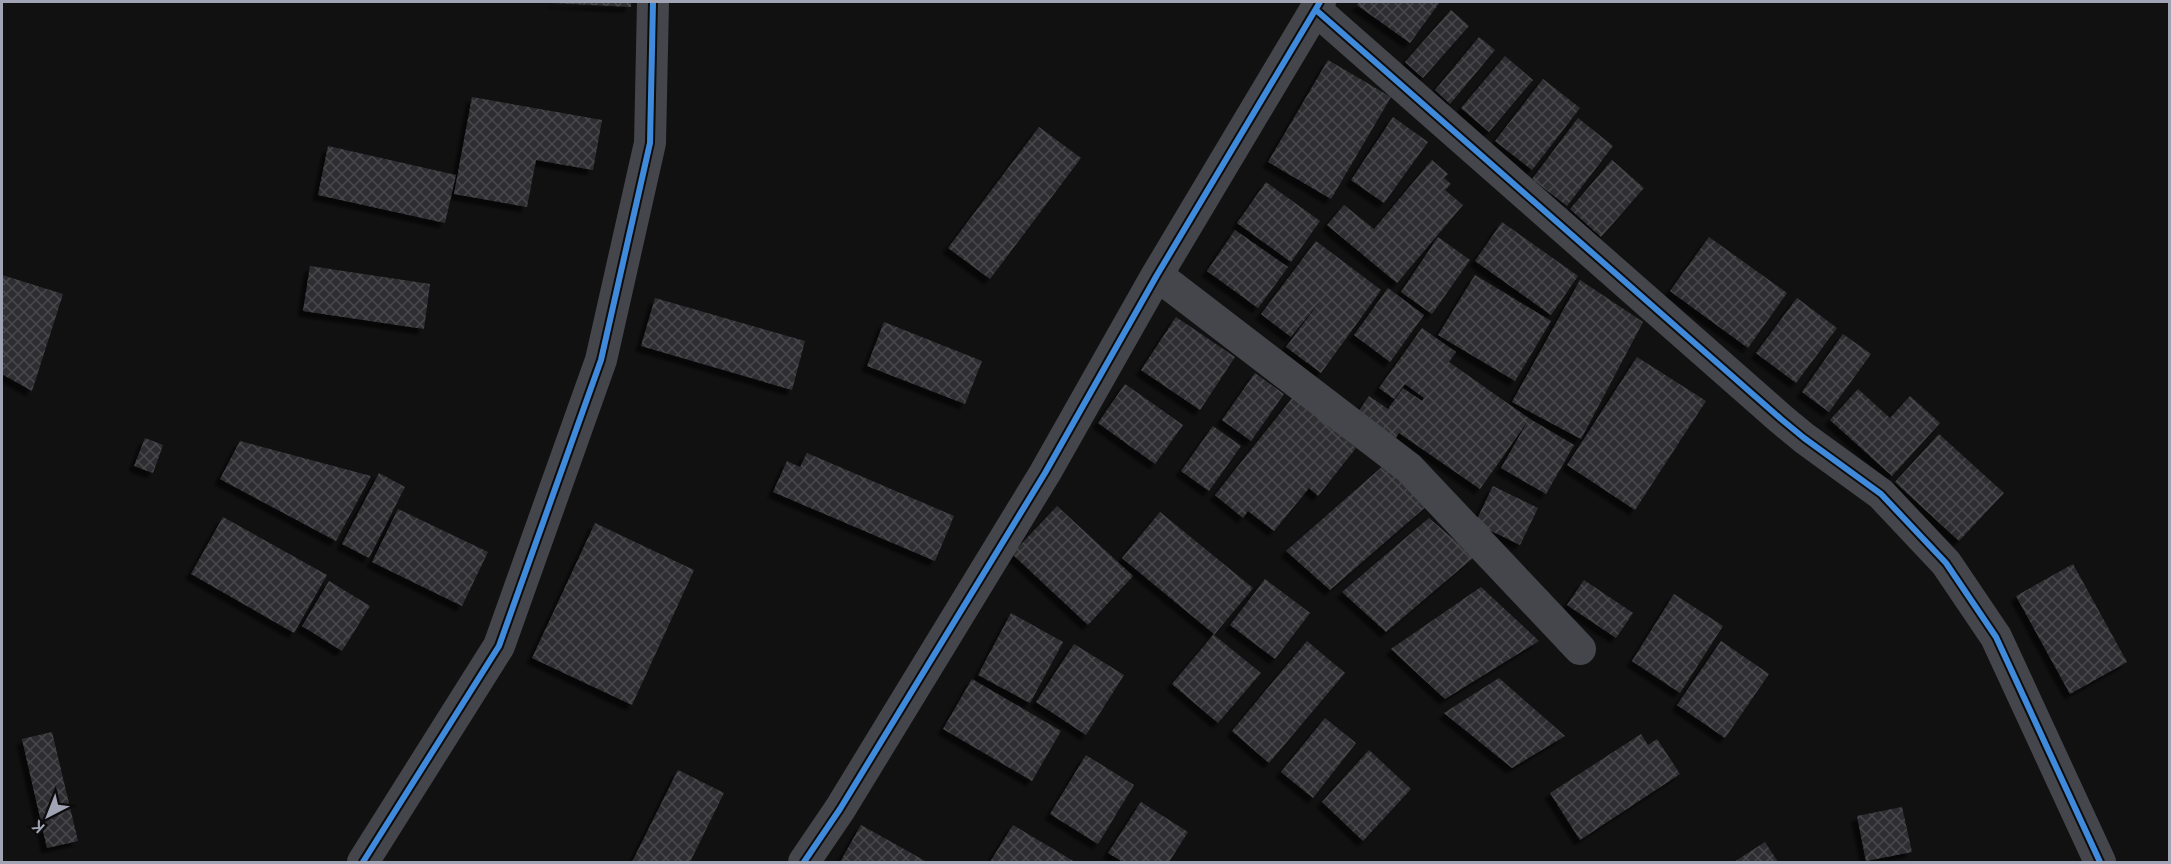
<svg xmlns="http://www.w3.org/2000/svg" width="2171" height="864" viewBox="0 0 2171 864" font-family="Ubuntu,sans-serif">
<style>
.building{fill:url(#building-cross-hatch);filter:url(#shadow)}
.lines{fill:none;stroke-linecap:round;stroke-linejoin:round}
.minor{stroke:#45464b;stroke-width:32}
.cycleway-casing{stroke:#0c0c0d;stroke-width:10}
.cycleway{stroke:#408adc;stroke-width:6}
</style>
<defs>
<pattern id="building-cross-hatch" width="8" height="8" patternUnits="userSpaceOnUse" patternTransform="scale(1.5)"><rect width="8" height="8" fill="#2f2f31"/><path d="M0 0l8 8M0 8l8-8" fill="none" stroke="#4a4a4c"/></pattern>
<filter id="shadow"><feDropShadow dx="-5.5" dy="5.5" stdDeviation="1.5" flood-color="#0009"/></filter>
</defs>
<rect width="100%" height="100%" fill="#111112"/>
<path class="building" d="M552 2H631V7L552 3Z
M1359 2H1440L1410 43 1357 5Z
M1451 10 1469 26 1423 78 1405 62Z
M1479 37 1495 50 1450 104 1435 90Z
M1505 56 1533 80 1489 132 1461 108Z
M1328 60 1391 97 1331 199 1268 162Z
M1543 79 1580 108 1532 170 1495 141Z
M472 97 602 120 593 170 536 160 527 207 454 194Z
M1393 117 1428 142 1384 203 1351 180Z
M1578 118 1613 146 1567 206 1532 179Z
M1039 127 1081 158 990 279 948 248Z
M328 146 456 175 445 223 318 195Z
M1432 160 1448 174 1444 178 1451 184 1445 190 1463 205 1397 283 1327 225 1344 205 1374 229Z
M1612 160 1644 188 1601 237 1570 209Z
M1266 182 1320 221 1291 262 1237 223Z
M1502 222 1578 276 1551 315 1475 261Z
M1235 230 1288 267 1258 308 1207 271Z
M1438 237 1470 260 1432 314 1401 292Z
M1709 237 1787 293 1748 348 1670 291Z
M1316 241 1381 290 1321 373 1286 347 1323 297 1291 337 1261 314Z
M310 266 430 284 424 329 303 311Z
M2 275 63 294 32 391 2 374Z
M1475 275 1551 321 1515 381 1438 335Z
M1580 280 1643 322 1581 439 1512 402Z
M1388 288 1424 315 1390 362 1354 335Z
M655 298 805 341 792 390 641 346Z
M1797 298 1837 328 1796 383 1756 353Z
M1176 317 1235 357 1200 410 1141 370Z
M884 322 982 361 965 404 867 366Z
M1422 328 1456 352 1449 362 1530 419 1574 445 1546 494 1501 468 1528 421 1480 489 1399 433 1395 439 1358 412 1369 396 1388 409 1403 388 1422 401 1424 398 1405 384 1394 399 1379 388Z
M1843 334 1871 354 1829 412 1802 392Z
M1637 357 1706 401 1635 510 1567 465Z
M1255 373 1284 394 1251 441 1222 420Z
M1125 384 1183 425 1155 464 1098 423Z
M1858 389 1890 418 1910 396 1940 423 1892 476 1830 420Z
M1293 397 1356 448 1318 496 1309 488 1274 531 1248 511 1243 518 1215 495Z
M1213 426 1241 446 1209 491 1181 471Z
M1939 434 2004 493 1959 541 1895 482Z
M145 438 163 445 153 473 134 466Z
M240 441 371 476 336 541 220 479Z
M807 453 954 516 935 561 773 492 787 461 800 467Z
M1384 465 1429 504 1330 590 1286 551Z
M379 473 405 487 369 558 342 544Z
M1493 486 1538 508 1520 545 1475 523Z
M1057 506 1133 576 1088 625 1012 554Z
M398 509 488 552 462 606 372 562Z
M1160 512 1253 588 1214 635 1261 673 1218 723 1172 684 1214 634 1122 558Z
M223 517 327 575 294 633 191 574Z
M1429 518 1474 557 1386 632 1342 592Z
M595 523 694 570 632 705 532 658Z
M2073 564 2127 662 2070 694 2016 596Z
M1265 579 1310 613 1275 659 1230 625Z
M1584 580 1633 613 1616 638 1567 605Z
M329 581 370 606 342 651 302 626Z
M1481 587 1539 641 1445 699 1391 649Z
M1674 594 1723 626 1680 693 1632 661Z
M1011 613 1063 642 1030 703 978 675Z
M1307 641 1345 673 1269 763 1232 731Z
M1721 641 1769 674 1725 738 1677 705Z
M1074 644 1124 675 1086 735 1036 702Z
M1499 678 1565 736 1512 768 1444 713Z
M972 679 1061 731 1032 781 943 729Z
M1325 718 1356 743 1313 798 1281 772Z
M52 732 78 841 47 848 22 739Z
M1641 734 1648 745 1657 739 1680 774 1580 840 1550 793Z
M1369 750 1411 789 1363 841 1322 802Z
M1086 755 1134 785 1098 844 1050 814Z
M678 770 724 793 690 862H632Z
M1141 802 1188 832 1169 862H1123L1108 853Z
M1902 807 1912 852 1866 861 1857 816Z
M861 825 927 862H840Z
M1013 825 1075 862H990Z
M1765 842 1778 862H1734Z"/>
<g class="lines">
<path class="minor" d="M1316 10 1781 419 1804 438 1881 494 1946 563 1996 637 2100 862
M1157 275 1409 468 1580 649
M363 862 499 646 601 360 650 143 653 2
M804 862 840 809 1045 473 1157 275 1320 2"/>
<defs>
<path id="cycleway" d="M1316 10 1781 419 1804 438 1881 494 1946 563 1996 637 2100 862
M363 862 499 646 601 360 650 143 653 2
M804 862 840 809 1045 473 1157 275 1320 2"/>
</defs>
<use href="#cycleway" class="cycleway-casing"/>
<use href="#cycleway" class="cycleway"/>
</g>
<rect width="2171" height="864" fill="none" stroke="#a1a4b4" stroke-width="6"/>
<g transform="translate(48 816) rotate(222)" stroke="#0c0c0d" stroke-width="4.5" paint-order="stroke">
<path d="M0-4.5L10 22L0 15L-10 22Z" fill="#a1a4b4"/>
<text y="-9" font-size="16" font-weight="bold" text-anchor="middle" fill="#a1a4b4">K</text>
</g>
</svg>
